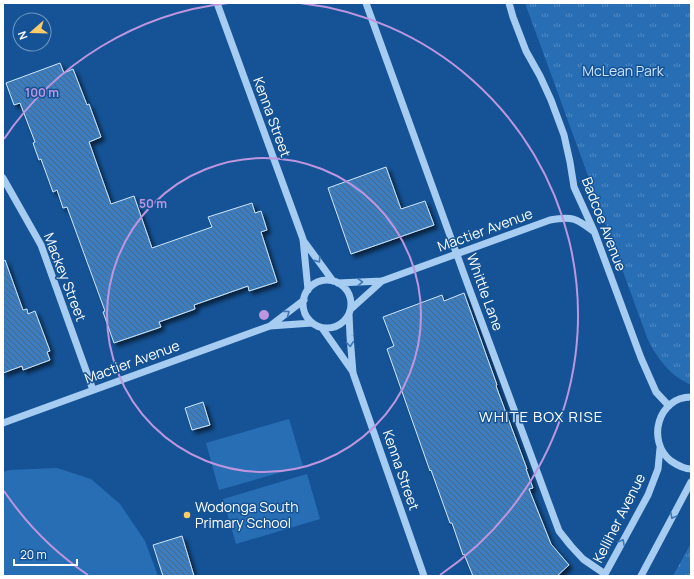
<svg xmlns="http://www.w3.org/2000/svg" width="694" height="579" viewBox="0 0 694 579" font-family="Manrope,sans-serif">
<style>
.park{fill:url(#park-tufts)}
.pitch{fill:#286eb5}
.building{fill:url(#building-back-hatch);stroke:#cde5fc;filter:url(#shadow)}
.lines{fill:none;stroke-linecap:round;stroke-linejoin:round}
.minor{stroke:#a6ccf2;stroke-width:7}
.oneway{stroke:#4077b2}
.ring{fill:none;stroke:#bd96df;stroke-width:2}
.poi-dot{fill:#ffcc67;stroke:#155396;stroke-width:1.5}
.labels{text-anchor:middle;stroke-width:3;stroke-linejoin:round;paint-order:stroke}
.park-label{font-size:14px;fill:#cde5fc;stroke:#155396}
.street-label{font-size:14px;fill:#fff;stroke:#155396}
.poi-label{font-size:14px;fill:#fff;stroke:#155396;text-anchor:start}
.neighbourhood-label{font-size:15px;letter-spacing:1px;fill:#fff;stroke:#155396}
.centre{fill:#bd96df;stroke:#155396;stroke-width:2}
.ring-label{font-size:12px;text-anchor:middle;font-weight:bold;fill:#bd96df;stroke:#155396;stroke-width:3;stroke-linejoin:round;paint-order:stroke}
</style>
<defs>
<pattern id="park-tufts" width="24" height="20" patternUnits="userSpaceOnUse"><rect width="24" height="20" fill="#286eb5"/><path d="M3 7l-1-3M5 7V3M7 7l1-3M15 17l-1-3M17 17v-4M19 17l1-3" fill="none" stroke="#538bc4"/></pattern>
<pattern id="building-back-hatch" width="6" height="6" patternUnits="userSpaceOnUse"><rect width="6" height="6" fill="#3d7dbe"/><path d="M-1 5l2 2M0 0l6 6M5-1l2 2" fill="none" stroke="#44678b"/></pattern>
<filter id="shadow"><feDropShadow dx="3.5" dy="3.5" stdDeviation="2" flood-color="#0009"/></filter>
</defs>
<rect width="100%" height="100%" fill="#155396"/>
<path class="park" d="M525 3H691V385C687 383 682 380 677 377 665 368 655 354 648 340Z
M691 543V576H673Z"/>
<path class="pitch" d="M289 419 303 466 219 490 206 443Z
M57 468 91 479 120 504 145 541 158 576H3V472L10 470Z
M307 474 320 519 236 544 223 499Z"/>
<path class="building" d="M60 63 64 73 73 69 87 105 89 104 101 137 89 142 111 204 134 196 152 248 212 227 208 217 252 203 255 213 261 211 267 230 261 232 277 282 249 291 248 286 194 305 195 309 159 322 161 327 114 343 103 312 105 311 67 207 63 208 57 190 53 192 41 159 39 160 33 143 35 142 20 103 14 105 6 83Z
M386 167 401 209 425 201 434 225 351 254 328 188Z
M5 260 23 310 27 309 28 314 35 311 50 351 47 352 50 360 23 370 22 366 3 373V261Z
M464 293 497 385 496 386 527 469H526L533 488 529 489 551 544 569 565 557 576H473L464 554 463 555 452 523H450L431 470 430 471 387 349 394 346 383 317 442 295 444 301Z
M203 402 210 425 192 430 185 408Z
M182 536 194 576H163L153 545Z"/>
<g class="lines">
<path class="minor" d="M217 3 303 239 308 290
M366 3 465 277 559 531 571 546 583 559 605 574
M509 3 513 17 526 51 540 76 551 100 564 135 570 162 574 187 594 231 641 358 656 392 669 406
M3 178 41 245 93 390
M303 240 333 281
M303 304a24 24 0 1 1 48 0a24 24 0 1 1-48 0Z
M338 283 382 281 550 220C572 216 576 218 593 231
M351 309 382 281
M349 314 350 336 353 373 424 576
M270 326 304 300
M322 328 353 372
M691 397C658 397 646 441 671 461 677 465 684 469 691 469
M3 423 270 326 312 323
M604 576 648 495 658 469 660 448
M641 576 691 482"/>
</g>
<defs><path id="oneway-chevron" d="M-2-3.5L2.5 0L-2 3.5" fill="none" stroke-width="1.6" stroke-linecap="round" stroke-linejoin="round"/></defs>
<g class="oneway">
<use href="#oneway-chevron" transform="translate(318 260) rotate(55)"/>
<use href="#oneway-chevron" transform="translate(360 282) rotate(-2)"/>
<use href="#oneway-chevron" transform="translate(287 313) rotate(-37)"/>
<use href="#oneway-chevron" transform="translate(350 344) rotate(85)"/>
<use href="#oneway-chevron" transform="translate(673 516) rotate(118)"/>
<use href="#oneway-chevron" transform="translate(622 542) rotate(-61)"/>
</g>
<g class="ring">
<circle cx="264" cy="315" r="157"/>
<path d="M88 575A314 314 0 0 1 4 491M4 139A314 314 0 0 1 228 3M300 3A314 314 0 0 1 440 575"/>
</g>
<circle class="poi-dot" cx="187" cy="515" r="4"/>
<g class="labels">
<g class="park-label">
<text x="623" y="76">McLean Park</text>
</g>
<g class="street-label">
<text transform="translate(272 117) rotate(70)" y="5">Kenna Street</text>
<text transform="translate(604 224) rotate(69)" y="5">Badcoe Avenue</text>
<text transform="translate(485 230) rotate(-20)" y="5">Mactier Avenue</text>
<text transform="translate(65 277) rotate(69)" y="5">Mackey Street</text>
<text transform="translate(485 292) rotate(70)" y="5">Whittle Lane</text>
<text transform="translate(132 362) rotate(-20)" y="5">Mactier Avenue</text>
<text transform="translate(401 470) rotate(71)" y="5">Kenna Street</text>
<text transform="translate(619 518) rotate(-63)" y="5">Kelliher Avenue</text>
</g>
<g class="poi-label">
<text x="195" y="512">Wodonga South<tspan x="195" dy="16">Primary School</tspan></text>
</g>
<g class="neighbourhood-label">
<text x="541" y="422">WHITE BOX RISE</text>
</g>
</g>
<circle cx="264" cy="315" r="6" class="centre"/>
<g class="ring-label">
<text x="42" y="97">100 m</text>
<text x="153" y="208">50 m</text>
</g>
<rect width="694" height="579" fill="none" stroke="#ffffff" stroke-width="8"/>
<g transform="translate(32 32) rotate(250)"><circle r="19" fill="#155396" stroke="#7398c0"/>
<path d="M0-3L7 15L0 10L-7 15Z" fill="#ffcc67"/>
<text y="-6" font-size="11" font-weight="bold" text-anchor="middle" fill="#ffffff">N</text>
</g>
<path d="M14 559v6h63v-6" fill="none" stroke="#ffffff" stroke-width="2"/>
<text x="20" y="559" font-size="12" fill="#ffffff" stroke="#155396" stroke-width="3" paint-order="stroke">20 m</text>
</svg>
